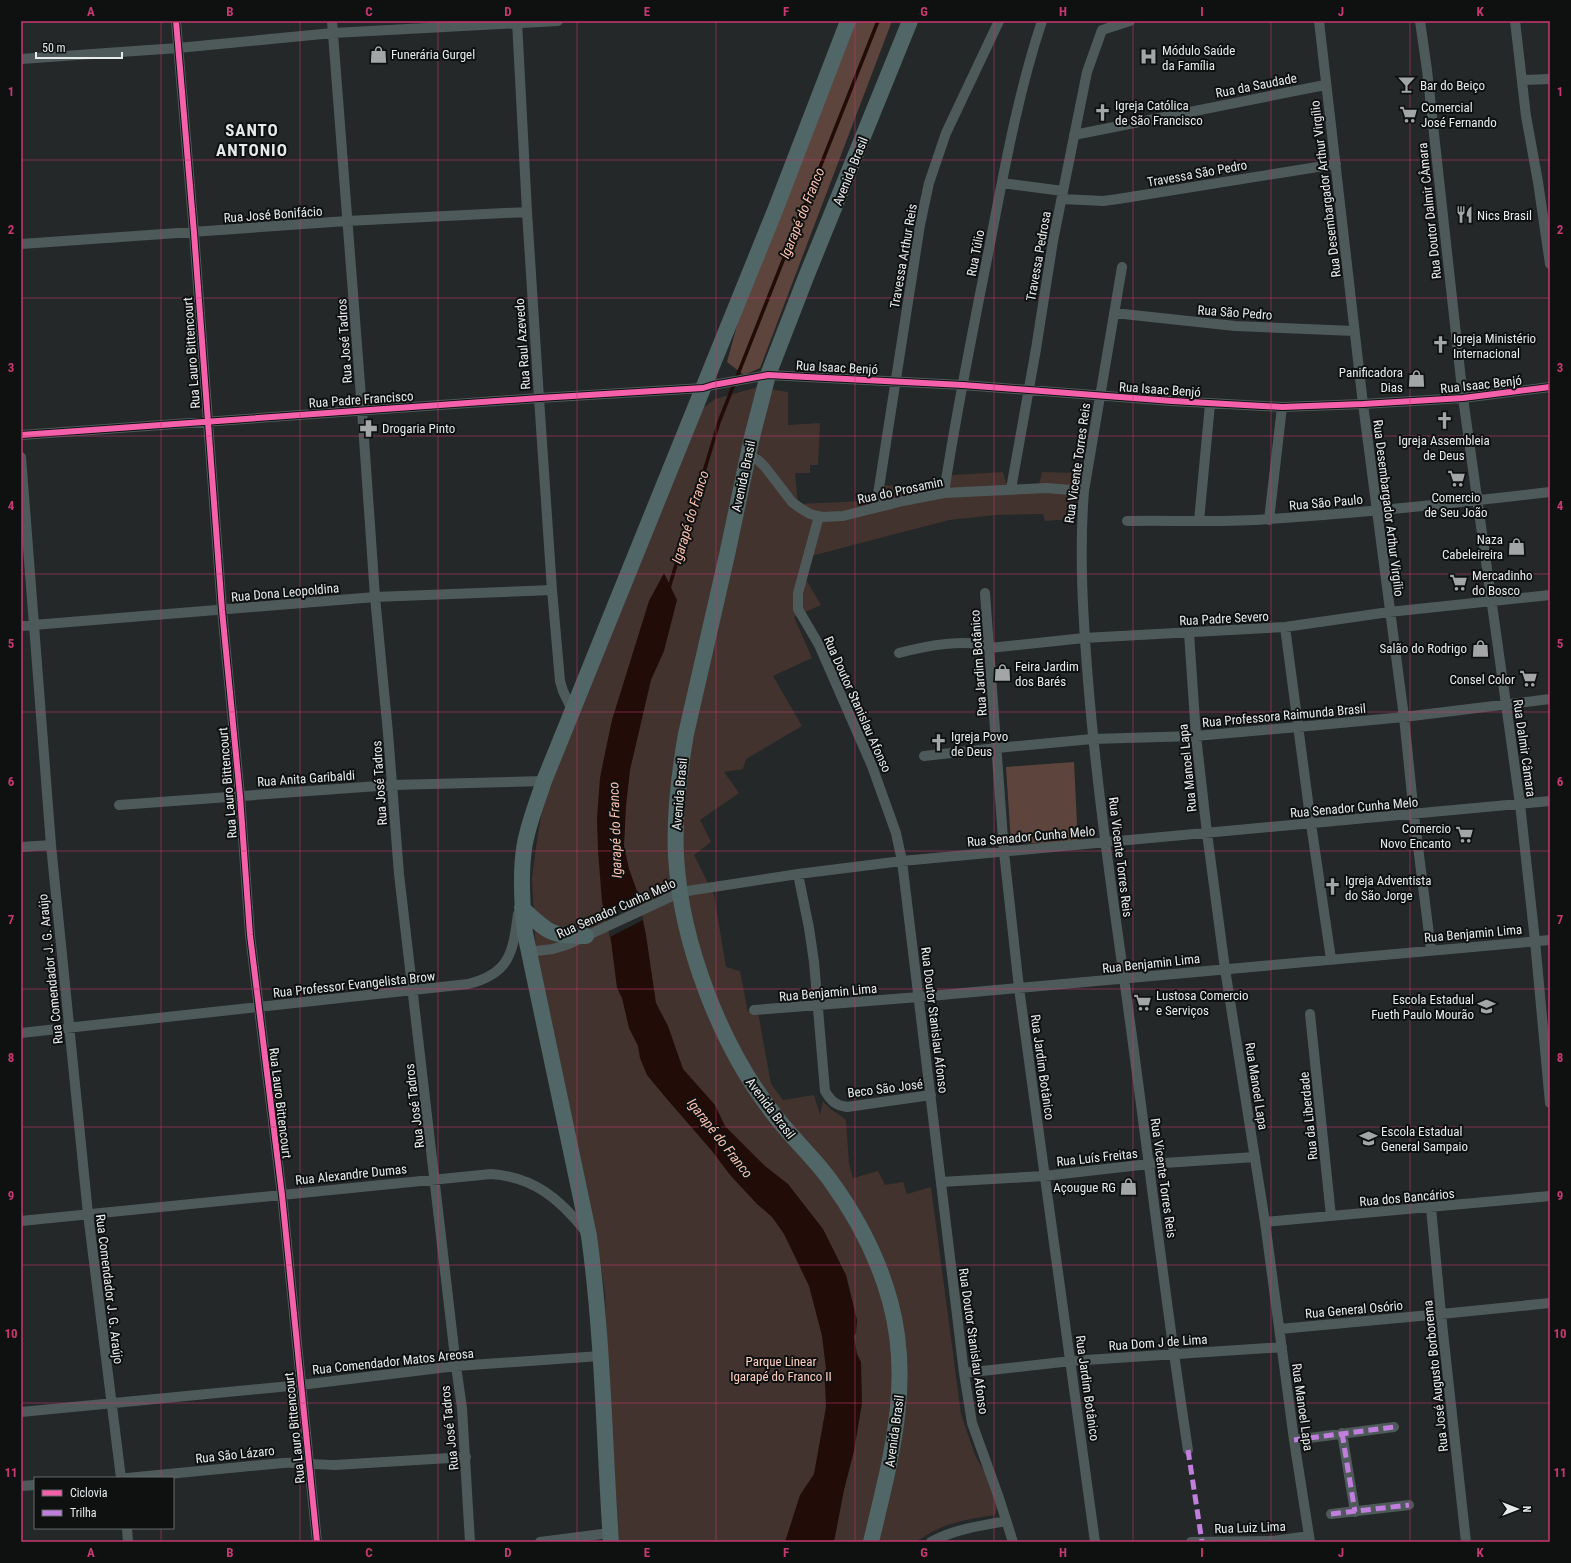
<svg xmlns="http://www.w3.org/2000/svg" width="1571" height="1563" viewBox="0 0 1571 1563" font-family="'Roboto Condensed',sans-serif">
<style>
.green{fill:#42332e}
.forest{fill:#5d443d}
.water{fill:#220c07}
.pier{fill:#242828}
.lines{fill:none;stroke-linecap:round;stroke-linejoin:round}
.stream{stroke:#220c07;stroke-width:3.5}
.minor{stroke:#4e5a5a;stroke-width:10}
.trunk{stroke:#516666;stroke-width:16}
.quiet{stroke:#c07fdc;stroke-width:5;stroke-dasharray:10 5;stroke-linecap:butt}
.cycleway-casing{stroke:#0f1111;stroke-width:8}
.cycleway{stroke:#f560ab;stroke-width:6}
.grid{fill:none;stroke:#c73870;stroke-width:1;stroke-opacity:0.55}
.labels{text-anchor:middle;stroke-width:4;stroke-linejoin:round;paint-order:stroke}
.poi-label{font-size:13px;fill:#e6eaea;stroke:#0f1111;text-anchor:start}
.street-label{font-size:13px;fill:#e6eaea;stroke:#0f1111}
.park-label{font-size:13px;fill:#fecdc0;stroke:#0f1111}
.water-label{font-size:14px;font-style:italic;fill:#fcc0af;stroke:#0f1111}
.district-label{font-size:17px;font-weight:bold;letter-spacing:1px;fill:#e6eaea;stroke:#0f1111}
.neatline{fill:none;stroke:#c73870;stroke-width:1.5}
.grid-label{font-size:13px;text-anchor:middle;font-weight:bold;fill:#c73870}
</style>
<rect width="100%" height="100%" fill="#242828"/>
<path class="green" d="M758 387 788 392V425L820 423 818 465H810V473H795L798 504 865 501 880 485 935 488 952 475 1003 472 1006 483 1038 489 1042 472 1076 473 1071 519 1045 521 1043 514 996 515 949 520 815 555 804 560 800 569 821 605 794 617 812 658 773 676 802 726 746 759 743 769 724 772 739 793 700 820 711 842 694 855 714 895 726 967 740 971 748 1012H758L771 1084 783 1100 814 1095 820 1115 823 1101C828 1109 838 1113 846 1120L849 1164 853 1178 878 1171 885 1185 903 1182 907 1194 931 1187 961 1414 975 1455 985 1473 997 1507 995 1515C967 1519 939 1524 916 1542H619L609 1384 605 1293 596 1235 536 955 532 879 536 847 545 790 699 411 715 399Z"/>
<path class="forest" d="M853 21H892L760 368 744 375 727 362 739 318Z
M1074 762 1078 844 1011 843 1006 767Z"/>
<path class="water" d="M664 573 677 600 664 651 651 680 630 770 626 806 624 846 629 869 637 891 646 935 656 1003 668 1026 683 1069 715 1105 725 1126 765 1166 788 1184 823 1229 846 1275 857 1320 856 1333 854 1336 857 1354 861 1362 862 1403 854 1451 844 1490 834 1542H785L800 1495 814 1474 826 1407 825 1384 826 1369 822 1336 809 1286 784 1234 772 1217 757 1204 730 1175 712 1151 666 1098 647 1075 640 1058 638 1046 629 1028 622 998 617 988 611 941 602 902 598 850 597 818 600 778 605 753 612 720 649 601Z"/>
<path class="pier" d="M639 900 643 920 610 937 605 915Z"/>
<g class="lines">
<path class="stream" d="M669 588 719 422 878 21"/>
<path class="minor" d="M176 21 194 233 222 610 240 796 250 935 282 1195 317 1542
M332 21 362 410 375 597 388 733 399 874 456 1366 462 1408 470 1542
M517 21 527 212 539 398 552 590 560 681 563 691 572 710
M1319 21 1363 404 1404 717 1414 815 1431 950
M1420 21 1427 70 1463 398 1520 804 1535 941 1550 1103
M1515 21 1526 116 1538 182 1550 264
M1102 30 1130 21
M21 59 178 48 333 33 558 21
M1522 80 1550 79
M1074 135 1325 85
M1002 183 1063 191
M1062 199 1103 201 1118 199 1336 164
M21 244 347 221 527 212
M1122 267 1084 491C1079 554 1083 617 1088 680 1096 780 1110 879 1124 978 1146 1135 1164 1293 1188 1450
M1114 313 1235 326 1354 331
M21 435 539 398 703 388 713 385 768 375 963 385 1172 401 1282 407 1363 404 1463 398 1550 387
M748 455 758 460 765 467 792 502 800 508 810 514 821 517 843 516 903 501 944 493 1046 488 1084 491
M21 457 51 845 88 1214 121 1478
M1011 489 1036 349 1053 241 1087 72 1102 30
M944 493C956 413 972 334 988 254 1003 177 1017 96 1042 21
M876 507 920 225 929 183 946 133 999 21
M819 516 798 593V609L819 645 872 766 896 833 902 861 964 1373 972 1423 999 1498 1013 1542
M1269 520 1282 407
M1127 521C1174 520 1222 523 1269 519 1363 513 1457 503 1550 492
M1199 521 1210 404
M985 593 1004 852 1019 988 1095 1542
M21 626 375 597 552 590
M1285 627 1311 824 1331 959
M1189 633 1196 736 1207 833 1225 969 1265 1222 1294 1440 1310 1542
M899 653C922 647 968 637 990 648L1084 638 1285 627 1389 612 1550 595
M924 756 997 748 1092 739 1196 736 1298 727 1404 717 1550 699
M119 805 392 785 544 781
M21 847 51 845
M798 874 809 928 814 962 825 1091C831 1101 835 1105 847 1107L931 1095
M528 952 553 949 569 944 681 892 798 874 902 861 1550 801
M754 1010 919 997 1550 940
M1310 1014 1331 1216
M21 1033 468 984C510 974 513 952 518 914
M941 1182 1044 1176 1149 1164 1255 1157
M1431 1208 1441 1314 1466 1542
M21 1221 491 1174C534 1177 560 1199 586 1232
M1265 1222 1550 1196
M1280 1329 1441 1314 1550 1303
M964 1373 1071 1361 1282 1347
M21 1412 301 1385 456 1366 600 1356
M1342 1433 1355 1512
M1294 1440 1394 1427
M127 1478 283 1463C301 1462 317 1465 335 1465L466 1457
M21 1486 35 1485
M1331 1514 1409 1505
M127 1528 128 1542
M540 1542 610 1533
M931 1542C955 1529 980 1526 1006 1521
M1191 1542 1273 1541 1309 1536"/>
<path class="trunk" d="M522 908C547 931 550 937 586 936
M611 1542C604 1440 603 1338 589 1236L525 933C522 905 520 877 524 849 527 826 537 803 544 781L776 208 848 21
M871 1542C890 1461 913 1384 890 1301 878 1257 857 1217 830 1180 814 1158 793 1139 776 1117 721 1048 681 944 676 856 674 815 679 774 686 734L727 555 752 437 768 375 806 277 910 21"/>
<path class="quiet" d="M1342 1433 1355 1512
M1294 1440 1394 1427
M1188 1450 1202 1542
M1331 1514 1409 1505"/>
<defs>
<path id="cycleway" d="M176 21 194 233 222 610 240 796 250 935 282 1195 317 1542
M21 435 539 398 703 388 713 385 768 375 963 385 1172 401 1282 407 1363 404 1463 398 1550 387"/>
</defs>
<use href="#cycleway" class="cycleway-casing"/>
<use href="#cycleway" class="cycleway"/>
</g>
<path class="grid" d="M161 21V1478M300 21V1542M438 21V1542M577 21V1542M716 21V1542M855 21V1542M994 21V1542M1133 21V1542M1271 21V1542M1410 21V1542M21 160H1550M21 298H1550M21 436H1550M21 574H1550M21 712H1550M21 851H1550M21 989H1550M21 1127H1550M21 1265H1550M21 1403H1550M161 1528V1542"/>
<defs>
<symbol id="shop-bare" viewBox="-9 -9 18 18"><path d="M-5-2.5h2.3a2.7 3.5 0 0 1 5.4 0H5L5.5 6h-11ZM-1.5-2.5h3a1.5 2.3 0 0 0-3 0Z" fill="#a2a6a6" stroke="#0f1111" stroke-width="2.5" paint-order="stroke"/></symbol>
<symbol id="hospital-bare" viewBox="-9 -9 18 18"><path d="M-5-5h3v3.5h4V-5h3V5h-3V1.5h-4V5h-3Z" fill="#a2a6a6" stroke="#0f1111" stroke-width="2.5" paint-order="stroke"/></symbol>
<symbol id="bar-bare" viewBox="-9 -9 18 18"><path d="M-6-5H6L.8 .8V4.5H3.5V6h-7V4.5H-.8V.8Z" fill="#a2a6a6" stroke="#0f1111" stroke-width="2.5" paint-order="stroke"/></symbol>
<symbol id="church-bare" viewBox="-9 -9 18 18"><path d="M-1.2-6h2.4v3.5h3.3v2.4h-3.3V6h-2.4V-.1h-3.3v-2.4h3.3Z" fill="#a2a6a6" stroke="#0f1111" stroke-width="2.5" paint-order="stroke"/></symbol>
<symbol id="supermarket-bare" viewBox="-9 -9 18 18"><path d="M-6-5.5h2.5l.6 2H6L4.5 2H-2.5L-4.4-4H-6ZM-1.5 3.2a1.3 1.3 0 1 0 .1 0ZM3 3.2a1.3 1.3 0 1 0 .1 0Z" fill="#a2a6a6" stroke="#0f1111" stroke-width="2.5" paint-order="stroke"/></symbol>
<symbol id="restaurant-bare" viewBox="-9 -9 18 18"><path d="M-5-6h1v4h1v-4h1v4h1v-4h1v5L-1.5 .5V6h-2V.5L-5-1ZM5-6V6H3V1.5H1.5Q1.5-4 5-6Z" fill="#a2a6a6" stroke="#0f1111" stroke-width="2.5" paint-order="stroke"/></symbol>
<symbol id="pharmacy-bare" viewBox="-9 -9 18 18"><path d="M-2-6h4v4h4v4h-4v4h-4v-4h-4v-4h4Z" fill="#a2a6a6" stroke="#0f1111" stroke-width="2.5" paint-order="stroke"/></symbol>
<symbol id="school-bare" viewBox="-9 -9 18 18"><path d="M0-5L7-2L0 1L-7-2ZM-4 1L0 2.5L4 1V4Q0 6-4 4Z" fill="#a2a6a6" stroke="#0f1111" stroke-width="2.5" paint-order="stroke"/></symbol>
</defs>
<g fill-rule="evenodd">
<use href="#shop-bare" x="366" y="42" width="25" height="25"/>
<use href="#hospital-bare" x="1136" y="44" width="25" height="25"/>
<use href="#bar-bare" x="1394" y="72" width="25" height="25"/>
<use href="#church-bare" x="1090" y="100" width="25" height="25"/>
<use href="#supermarket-bare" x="1396" y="102" width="25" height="25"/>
<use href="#restaurant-bare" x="1452" y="202" width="25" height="25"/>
<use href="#church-bare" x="1428" y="332" width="25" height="25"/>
<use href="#shop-bare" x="1404" y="366" width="25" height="25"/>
<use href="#church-bare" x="1432" y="408" width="25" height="25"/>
<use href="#pharmacy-bare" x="356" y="416" width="25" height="25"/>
<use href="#supermarket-bare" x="1444" y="466" width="25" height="25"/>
<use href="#shop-bare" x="1504" y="534" width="25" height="25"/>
<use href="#supermarket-bare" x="1446" y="570" width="25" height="25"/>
<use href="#shop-bare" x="1468" y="636" width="25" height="25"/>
<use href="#shop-bare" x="990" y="660" width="25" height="25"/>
<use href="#supermarket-bare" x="1516" y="666" width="25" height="25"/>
<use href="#church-bare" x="926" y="730" width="25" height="25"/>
<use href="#supermarket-bare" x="1452" y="822" width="25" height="25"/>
<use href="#church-bare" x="1320" y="874" width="25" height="25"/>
<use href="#supermarket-bare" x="1130" y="990" width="25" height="25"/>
<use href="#school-bare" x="1474" y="994" width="25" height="25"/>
<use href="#school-bare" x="1356" y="1126" width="25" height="25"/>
<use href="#shop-bare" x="1116" y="1174" width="25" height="25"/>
</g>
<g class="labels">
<g class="poi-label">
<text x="1162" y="55">Módulo Saúde<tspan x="1162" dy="15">da Família</tspan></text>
<text x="391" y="59">Funerária Gurgel</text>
<text x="1420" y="90">Bar do Beiço</text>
<text x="1115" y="110">Igreja Católica<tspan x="1115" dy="15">de São Francisco</tspan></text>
<text x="1421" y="112">Comercial<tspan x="1421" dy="15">José Fernando</tspan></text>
<text x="1477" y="220">Nics Brasil</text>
<text x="1453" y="343">Igreja Ministério<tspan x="1453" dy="15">Internacional</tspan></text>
<text x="1403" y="377" text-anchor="end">Panificadora<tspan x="1403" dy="15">Dias</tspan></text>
<text x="382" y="433">Drogaria Pinto</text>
<text x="1444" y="445" text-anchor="middle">Igreja Assembleia<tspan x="1444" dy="15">de Deus</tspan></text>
<text x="1456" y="502" text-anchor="middle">Comercio<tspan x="1456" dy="15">de Seu João</tspan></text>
<text x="1503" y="544" text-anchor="end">Naza<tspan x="1503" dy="15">Cabeleireira</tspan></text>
<text x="1472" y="580">Mercadinho<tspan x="1472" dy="15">do Bosco</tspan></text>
<text x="1467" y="653" text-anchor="end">Salão do Rodrigo</text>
<text x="1015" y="671">Feira Jardim<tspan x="1015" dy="15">dos Barés</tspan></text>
<text x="1515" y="684" text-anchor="end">Consel Color</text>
<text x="951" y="741">Igreja Povo<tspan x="951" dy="15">de Deus</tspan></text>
<text x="1451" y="833" text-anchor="end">Comercio<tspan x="1451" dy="15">Novo Encanto</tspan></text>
<text x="1345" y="885">Igreja Adventista<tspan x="1345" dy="15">do São Jorge</tspan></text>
<text x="1156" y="1000">Lustosa Comercio<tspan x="1156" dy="15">e Serviços</tspan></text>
<text x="1474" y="1004" text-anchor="end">Escola Estadual<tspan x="1474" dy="15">Fueth Paulo Mourão</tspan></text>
<text x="1381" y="1136">Escola Estadual<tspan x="1381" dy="15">General Sampaio</tspan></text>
<text x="1116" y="1192" text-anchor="end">Açougue RG</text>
</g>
<g class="street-label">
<text transform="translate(1256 85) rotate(-11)" y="5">Rua da Saudade</text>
<text transform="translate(850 171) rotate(-68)" y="5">Avenida Brasil</text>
<text transform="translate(1197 173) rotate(-10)" y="5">Travessa São Pedro</text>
<text transform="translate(1325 189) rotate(-97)" y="5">Rua Desembargador Arthur Virgílio</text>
<text transform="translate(1429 211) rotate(-96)" y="5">Rua Doutor Dalmir CÂmara</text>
<text transform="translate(273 214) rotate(-4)" y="5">Rua José Bonifácio</text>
<text transform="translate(975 253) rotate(-79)" y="5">Rua Túlio</text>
<text transform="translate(903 256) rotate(-80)" y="5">Travessa Arthur Reis</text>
<text transform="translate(1038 256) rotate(-80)" y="5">Travessa Pedrosa</text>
<text transform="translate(1235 312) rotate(4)" y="5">Rua São Pedro</text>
<text transform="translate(344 341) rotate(-94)" y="5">Rua José Tadros</text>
<text transform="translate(522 344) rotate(-94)" y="5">Rua Raul Azevedo</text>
<text transform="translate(191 353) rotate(-94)" y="5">Rua Lauro Bittencourt</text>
<text transform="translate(837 367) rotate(3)" y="5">Rua Isaac Benjó</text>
<text transform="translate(1481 384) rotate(-6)" y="5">Rua Isaac Benjó</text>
<text transform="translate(1160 389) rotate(4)" y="5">Rua Isaac Benjó</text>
<text transform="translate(361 399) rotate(-4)" y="5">Rua Padre Francisco</text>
<text transform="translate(1077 463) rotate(-82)" y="5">Rua Vicente Torres Reis</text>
<text transform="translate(743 476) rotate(-78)" y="5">Avenida Brasil</text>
<text transform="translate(900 490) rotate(-12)" y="5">Rua do Prosamin</text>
<text transform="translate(1326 502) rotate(-5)" y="5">Rua São Paulo</text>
<text transform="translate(1389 508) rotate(83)" y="5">Rua Desembargador Arthur Virgílio</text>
<text transform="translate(285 592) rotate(-5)" y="5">Rua Dona Leopoldina</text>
<text transform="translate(1224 618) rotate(-3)" y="5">Rua Padre Severo</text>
<text transform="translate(978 663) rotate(-94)" y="5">Rua Jardim Botânico</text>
<text transform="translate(858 704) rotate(66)" y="5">Rua Doutor Stanislau Afonso</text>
<text transform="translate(1284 715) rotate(-5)" y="5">Rua Professora Raimunda Brasil</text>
<text transform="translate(1525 748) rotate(82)" y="5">Rua Dalmir Câmara</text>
<text transform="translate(1187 768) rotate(-96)" y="5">Rua Manoel Lapa</text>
<text transform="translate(306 778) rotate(-4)" y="5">Rua Anita Garibaldi</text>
<text transform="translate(227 783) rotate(-95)" y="5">Rua Lauro Bittencourt</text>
<text transform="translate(379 783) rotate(-94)" y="5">Rua José Tadros</text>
<text transform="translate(679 794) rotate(-85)" y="5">Avenida Brasil</text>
<text transform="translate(1354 807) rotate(-5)" y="5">Rua Senador Cunha Melo</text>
<text transform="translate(1031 836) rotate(-5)" y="5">Rua Senador Cunha Melo</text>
<text transform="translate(1121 857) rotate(83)" y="5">Rua Vicente Torres Reis</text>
<text transform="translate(616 908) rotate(-24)" y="5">Rua Senador Cunha Melo</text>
<text transform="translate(1473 933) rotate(-5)" y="5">Rua Benjamin Lima</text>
<text transform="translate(1151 963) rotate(-6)" y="5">Rua Benjamin Lima</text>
<text transform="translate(50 969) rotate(-96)" y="5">Rua Comendador J. G. Araújo</text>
<text transform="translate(354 984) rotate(-6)" y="5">Rua Professor Evangelista Brow</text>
<text transform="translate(828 992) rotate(-5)" y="5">Rua Benjamin Lima</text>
<text transform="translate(935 1020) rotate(83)" y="5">Rua Doutor Stanislau Afonso</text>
<text transform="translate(1043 1067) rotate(82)" y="5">Rua Jardim Botânico</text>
<text transform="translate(1257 1086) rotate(81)" y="5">Rua Manoel Lapa</text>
<text transform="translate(885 1088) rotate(-7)" y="5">Beco São José</text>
<text transform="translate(281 1103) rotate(83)" y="5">Rua Lauro Bittencourt</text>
<text transform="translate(414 1106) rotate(-97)" y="5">Rua José Tadros</text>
<text transform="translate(771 1108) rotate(53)" y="5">Avenida Brasil</text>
<text transform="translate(1308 1116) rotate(-96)" y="5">Rua da Liberdade</text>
<text transform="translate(1097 1157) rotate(-6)" y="5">Rua Luís Freitas</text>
<text transform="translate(351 1174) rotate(-6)" y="5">Rua Alexandre Dumas</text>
<text transform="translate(1164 1178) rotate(82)" y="5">Rua Vicente Torres Reis</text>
<text transform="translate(1407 1197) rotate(-5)" y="5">Rua dos Bancários</text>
<text transform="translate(110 1289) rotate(83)" y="5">Rua Comendador J. G. Araújo</text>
<text transform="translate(1354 1309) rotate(-5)" y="5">Rua General Osório</text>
<text transform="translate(974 1341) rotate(82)" y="5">Rua Doutor Stanislau Afonso</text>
<text transform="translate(1158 1342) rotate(-4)" y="5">Rua Dom J de Lima</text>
<text transform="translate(393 1361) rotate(-6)" y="5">Rua Comendador Matos Areosa</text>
<text transform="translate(1435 1376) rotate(-96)" y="5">Rua José Augusto Borborema</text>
<text transform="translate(1088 1388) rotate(82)" y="5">Rua Jardim Botânico</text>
<text transform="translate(1303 1407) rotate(82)" y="5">Rua Manoel Lapa</text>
<text transform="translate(294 1428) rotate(-96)" y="5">Rua Lauro Bittencourt</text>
<text transform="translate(449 1428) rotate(-96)" y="5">Rua José Tadros</text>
<text transform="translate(894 1431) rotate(-82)" y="5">Avenida Brasil</text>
<text transform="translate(235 1454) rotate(-6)" y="5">Rua São Lázaro</text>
<text transform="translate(1250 1527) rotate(-2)" y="5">Rua Luiz Lima</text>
</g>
<g class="park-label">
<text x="781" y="1366">Parque Linear<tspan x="781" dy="15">Igarapé do Franco II</tspan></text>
</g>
<g class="water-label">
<text transform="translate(802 213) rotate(-68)" y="5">Igarapé do Franco</text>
<text transform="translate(690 517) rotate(-73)" y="5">Igarapé do Franco</text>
<text transform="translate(615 830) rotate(-92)" y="5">Igarapé do Franco</text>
<text transform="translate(720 1138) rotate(52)" y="5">Igarapé do Franco</text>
</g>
<g class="district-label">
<text x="252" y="136">SANTO<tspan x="252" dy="20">ANTONIO</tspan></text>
</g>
</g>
<rect width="1571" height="1563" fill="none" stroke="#0f1111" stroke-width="44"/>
<rect x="34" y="1477" width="140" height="52" fill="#0f1111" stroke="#656868"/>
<rect x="42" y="1490" width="20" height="6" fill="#f560ab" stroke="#656868"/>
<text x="70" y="1497" font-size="12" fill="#e6eaea">Ciclovia</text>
<rect x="42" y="1510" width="20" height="6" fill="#c07fdc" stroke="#656868"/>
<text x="70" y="1517" font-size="12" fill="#e6eaea">Trilha</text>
<g transform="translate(1517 1509) rotate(90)" stroke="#0f1111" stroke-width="3" paint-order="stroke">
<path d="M0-3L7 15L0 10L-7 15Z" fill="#e6eaea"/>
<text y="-6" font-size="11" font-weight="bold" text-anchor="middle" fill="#e6eaea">N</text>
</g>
<path d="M36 52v6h86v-6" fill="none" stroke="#e6eaea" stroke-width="2"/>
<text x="42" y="52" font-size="12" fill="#e6eaea" stroke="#0f1111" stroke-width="3" paint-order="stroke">50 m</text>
<rect x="22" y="22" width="1527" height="1519" class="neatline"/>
<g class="grid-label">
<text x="91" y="16">A</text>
<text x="230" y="16">B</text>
<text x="369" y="16">C</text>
<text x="508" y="16">D</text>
<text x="647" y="16">E</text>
<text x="786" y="16">F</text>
<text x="924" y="16">G</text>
<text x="1063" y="16">H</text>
<text x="1202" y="16">I</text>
<text x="1341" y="16">J</text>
<text x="1480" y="16">K</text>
<text x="11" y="96">1</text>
<text x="1560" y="96">1</text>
<text x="11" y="234">2</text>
<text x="1560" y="234">2</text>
<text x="11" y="372">3</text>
<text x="1560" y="372">3</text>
<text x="11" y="510">4</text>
<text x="1560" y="510">4</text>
<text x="11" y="648">5</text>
<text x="1560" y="648">5</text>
<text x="11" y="786">6</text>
<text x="1560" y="786">6</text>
<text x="11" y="924">7</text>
<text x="1560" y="924">7</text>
<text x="11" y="1062">8</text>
<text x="1560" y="1062">8</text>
<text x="11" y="1200">9</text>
<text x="1560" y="1200">9</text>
<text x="11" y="1338">10</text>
<text x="1560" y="1338">10</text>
<text x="11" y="1477">11</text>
<text x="1560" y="1477">11</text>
<text x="91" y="1557">A</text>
<text x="230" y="1557">B</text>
<text x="369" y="1557">C</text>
<text x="508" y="1557">D</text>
<text x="647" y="1557">E</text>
<text x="786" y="1557">F</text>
<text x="924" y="1557">G</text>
<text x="1063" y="1557">H</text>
<text x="1202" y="1557">I</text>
<text x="1341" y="1557">J</text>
<text x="1480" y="1557">K</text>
</g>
</svg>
